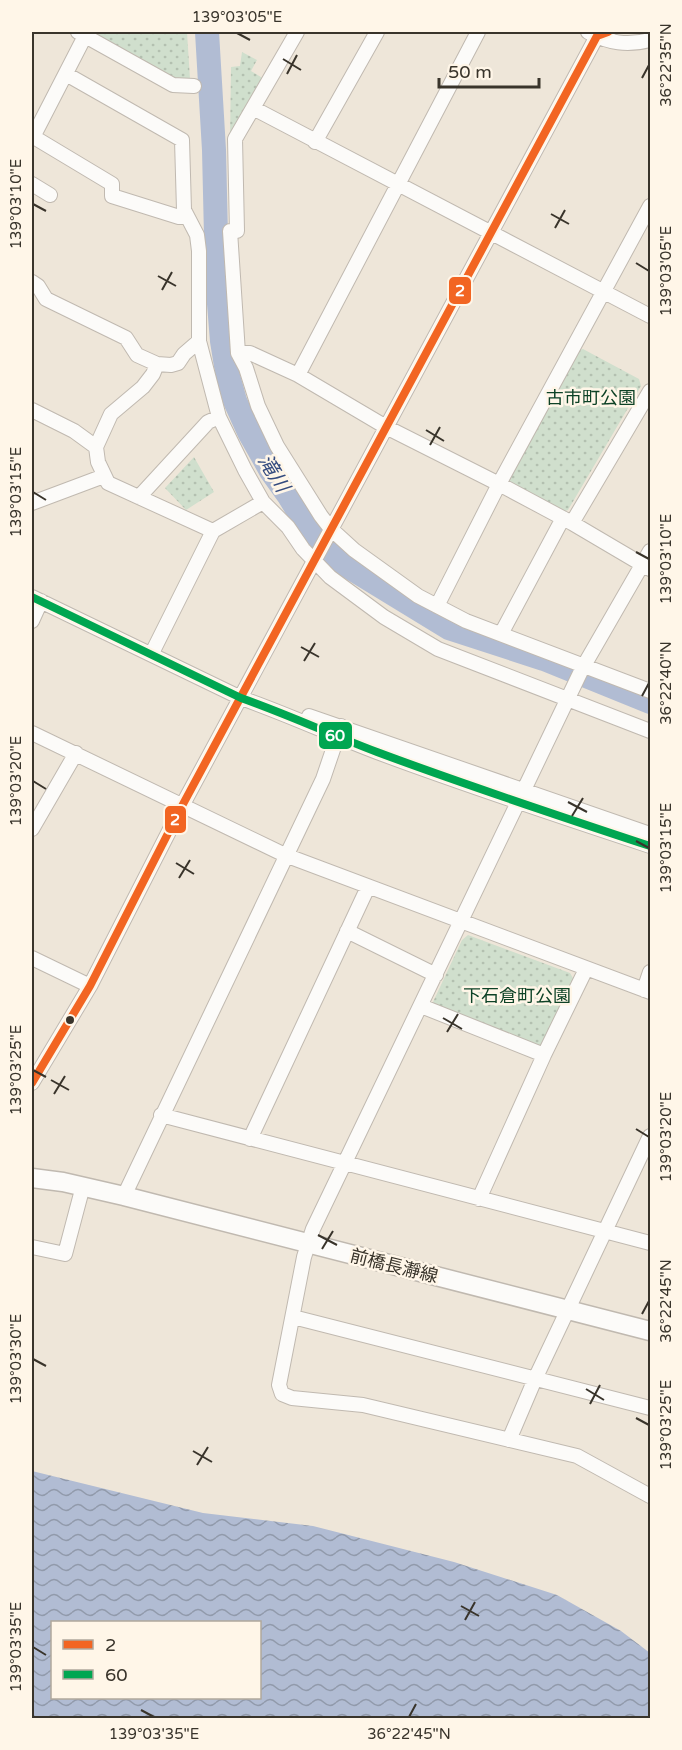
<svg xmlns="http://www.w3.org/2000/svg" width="682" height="1750" viewBox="0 0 682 1750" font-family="'Varela Round','Noto Sans JP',sans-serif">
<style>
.park{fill:url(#park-dots)}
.water{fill:url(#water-waves);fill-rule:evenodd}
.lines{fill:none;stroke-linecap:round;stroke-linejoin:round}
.river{stroke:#b1bcd3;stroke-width:24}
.minor-casing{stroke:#c0b9b0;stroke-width:16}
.major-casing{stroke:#c0b9b0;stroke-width:21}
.minor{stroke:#fcfbf9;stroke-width:14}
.major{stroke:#fcfbf9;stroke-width:18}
.bus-1-casing{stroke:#fff6e8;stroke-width:12}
.bus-2-casing{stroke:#fff6e8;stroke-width:12}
.bus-1{stroke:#f26522;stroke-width:8}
.bus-2{stroke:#00a651;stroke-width:8}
.ticks{fill:none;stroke:#39342b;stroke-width:2}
.bus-dot{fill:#39342b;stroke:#fff6e8;stroke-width:2}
.labels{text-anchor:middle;stroke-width:5;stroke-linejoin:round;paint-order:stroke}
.park-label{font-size:18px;fill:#0d4226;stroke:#fff6e8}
.street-label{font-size:18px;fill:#39342b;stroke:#fff6e8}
.water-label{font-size:20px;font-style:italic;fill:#344b7f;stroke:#fff6e8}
.line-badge{stroke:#fff6e8;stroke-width:2}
.badge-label{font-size:16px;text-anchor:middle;font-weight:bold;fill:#fff}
.neatline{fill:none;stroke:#39342b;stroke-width:2}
.ticks-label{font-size:15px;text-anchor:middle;fill:#39342b}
</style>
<defs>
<pattern id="park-dots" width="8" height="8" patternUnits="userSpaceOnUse" patternTransform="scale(1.5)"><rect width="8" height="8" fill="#d0dfcd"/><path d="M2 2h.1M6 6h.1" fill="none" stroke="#b3c0b0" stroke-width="1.8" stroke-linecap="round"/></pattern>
<pattern id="water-waves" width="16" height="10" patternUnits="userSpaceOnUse" patternTransform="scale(1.5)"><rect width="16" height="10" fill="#b1bcd3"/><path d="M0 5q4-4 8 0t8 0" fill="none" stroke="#919aab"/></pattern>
</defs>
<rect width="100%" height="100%" fill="#eee6d9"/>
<path class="park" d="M90 32H187L190 79 184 82 175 81Z
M242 52 257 60 251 71 264 79 230 141 231 67 240 66Z
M583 349 639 379 641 386 568 510 561 513 509 486 507 479 575 351Z
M194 457 214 492 186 510 165 488Z
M468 935 570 973 574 980 543 1045 535 1048 435 1007 433 1002 462 940Z"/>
<path class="water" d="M32 1471 203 1513 313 1526 454 1562 557 1595 621 1631 650 1653V1718H32ZM52 1622H260V1698H52Z"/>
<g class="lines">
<path class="river" d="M207 32 214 150 217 279 222 341 227 372 235 401 249 432 271 471 289 496 309 529 336 559 449 628 544 659 650 702"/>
<defs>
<path id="minor" d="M78 32 173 85 194 86
M297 32 235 139 237 231H230L238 353 246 368 258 406 277 446 321 516 331 529 354 550 418 596 466 621 650 691
M588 32C609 43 627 46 650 40
M66 74 182 140 184 210 197 235 199 251V341L219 417 245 470 263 502 288 527 303 549 330 577 384 617 438 649 650 731
M253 108 650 316
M32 136 112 184V196L179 217H187
M33 137 85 36
M315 142 377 32
M32 184 50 195
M32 282 38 286 46 299 126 338 137 355 157 364 171 365 178 363 184 354 199 341
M238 353H250L298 375 386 427 499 484 572 523 650 569
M298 375 478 32
M32 410 74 431 96 447 98 462 108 483 213 531
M96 447 111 414 143 387 153 374 157 364
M139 497 208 422 219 417
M32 503 104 476
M572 523 650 391
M650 551 582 669 313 1229 304 1257 279 1385 282 1394 292 1398 363 1405 577 1456 650 1496
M32 597 241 698C287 714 332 735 377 752 468 786 559 816 650 846
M437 606 499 484 650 206
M32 621 41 601
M501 634 563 518
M152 653 213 531 263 502
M309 716 650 834
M32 733 285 855 650 992
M32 829 76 753
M347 931 436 975
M32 958 90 986
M644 990 650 972
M421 1006 544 1055
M32 1083 90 986 182 806 597 36 608 32
M161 1115 650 1243
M250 1139 368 887
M124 1196 323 779 341 726
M479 1199 544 1055 586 969
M32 1247 65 1254 83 1186
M293 1317 650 1408
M509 1440 535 1379 650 1136"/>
<path id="major" d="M32 1178 63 1182 124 1196 650 1331"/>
</defs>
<use href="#minor" class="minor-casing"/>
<use href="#major" class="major-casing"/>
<use href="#minor" class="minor"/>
<use href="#major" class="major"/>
<defs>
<path id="bus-1" d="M32 1083 90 986 182 806 597 36 608 32"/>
<path id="bus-2" d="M32 597 241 698C287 714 332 735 377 752 468 786 559 816 650 846"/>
</defs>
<use href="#bus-1" class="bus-1-casing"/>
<use href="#bus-2" class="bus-2-casing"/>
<use href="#bus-1" class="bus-1"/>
<use href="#bus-2" class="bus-2"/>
</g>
<path class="ticks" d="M237 33 250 40M283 59 301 70M287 74 297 55M642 78 649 65M33 204 46 211M551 214 569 224M555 228 565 210M636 263 649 271M158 276 176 286M162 290 172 272M426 430 444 441M430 445 440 427M33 492 46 500M636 552 649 559M301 647 319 657M304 661 315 643M642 696 649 683M33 781 46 789M568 802 587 812M572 816 583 798M636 841 649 848M176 863 194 874M179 878 190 860M443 1018 462 1029M447 1032 458 1014M33 1070 46 1077M51 1080 69 1090M54 1094 65 1076M636 1129 649 1137M318 1235 337 1245M322 1249 333 1231M642 1314 649 1301M33 1359 46 1366M586 1389 604 1400M590 1404 600 1385M636 1418 649 1425M193 1451 212 1462M197 1465 208 1447M461 1606 479 1616M465 1620 475 1602M33 1647 46 1655M141 1710 154 1717M409 1717 416 1704"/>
<circle class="bus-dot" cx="70" cy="1020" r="5"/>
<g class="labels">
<g class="park-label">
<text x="591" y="404">古市町公園</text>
<text x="517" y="1002">下石倉町公園</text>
</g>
<g class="street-label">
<text transform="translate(394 1266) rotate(14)" y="6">前橋長瀞線</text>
</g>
<g class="water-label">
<text transform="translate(274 473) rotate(58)" y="7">滝川</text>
</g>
</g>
<g class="line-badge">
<rect x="448" y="276" width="24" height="29" rx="6" fill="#f26522"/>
<rect x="318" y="721" width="35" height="29" rx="6" fill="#00a651"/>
<rect x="164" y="805" width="23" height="29" rx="6" fill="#f26522"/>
</g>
<g class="badge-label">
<text x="460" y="296">2</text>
<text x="335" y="741">60</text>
<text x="175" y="825">2</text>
</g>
<rect width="682" height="1750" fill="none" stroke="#fff6e8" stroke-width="66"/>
<rect x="51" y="1621" width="210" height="78" fill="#fff6e8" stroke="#b0a89c" stroke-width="1.5"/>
<rect x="63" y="1640" width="30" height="9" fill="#f26522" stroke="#b0a89c" stroke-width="1.5"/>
<text x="105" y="1651" font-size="18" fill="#39342b">2</text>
<rect x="63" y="1670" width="30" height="9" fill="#00a651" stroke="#b0a89c" stroke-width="1.5"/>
<text x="105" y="1681" font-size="18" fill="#39342b">60</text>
<path d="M439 78v9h100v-9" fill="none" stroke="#39342b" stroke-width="3"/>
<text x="448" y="78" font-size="18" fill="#39342b" stroke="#fff6e8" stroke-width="4.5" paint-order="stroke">50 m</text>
<rect x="33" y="33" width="616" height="1684" class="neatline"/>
<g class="ticks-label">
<text x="237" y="22">139°03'05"E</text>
<text transform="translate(666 65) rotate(-90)" y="5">36°22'35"N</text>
<text transform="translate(16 204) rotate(-90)" y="5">139°03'10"E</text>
<text transform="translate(666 271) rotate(-90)" y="5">139°03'05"E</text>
<text transform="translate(16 492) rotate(-90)" y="5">139°03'15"E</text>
<text transform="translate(666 559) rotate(-90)" y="5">139°03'10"E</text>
<text transform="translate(666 683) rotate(-90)" y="5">36°22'40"N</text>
<text transform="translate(16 781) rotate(-90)" y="5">139°03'20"E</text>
<text transform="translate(666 848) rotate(-90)" y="5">139°03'15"E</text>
<text transform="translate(16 1070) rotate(-90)" y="5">139°03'25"E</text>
<text transform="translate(666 1137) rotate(-90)" y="5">139°03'20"E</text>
<text transform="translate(666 1301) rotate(-90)" y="5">36°22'45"N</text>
<text transform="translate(16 1359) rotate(-90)" y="5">139°03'30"E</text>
<text transform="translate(666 1425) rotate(-90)" y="5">139°03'25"E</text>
<text transform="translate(16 1647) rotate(-90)" y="5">139°03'35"E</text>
<text x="154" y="1739">139°03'35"E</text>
<text x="409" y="1739">36°22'45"N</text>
</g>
</svg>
